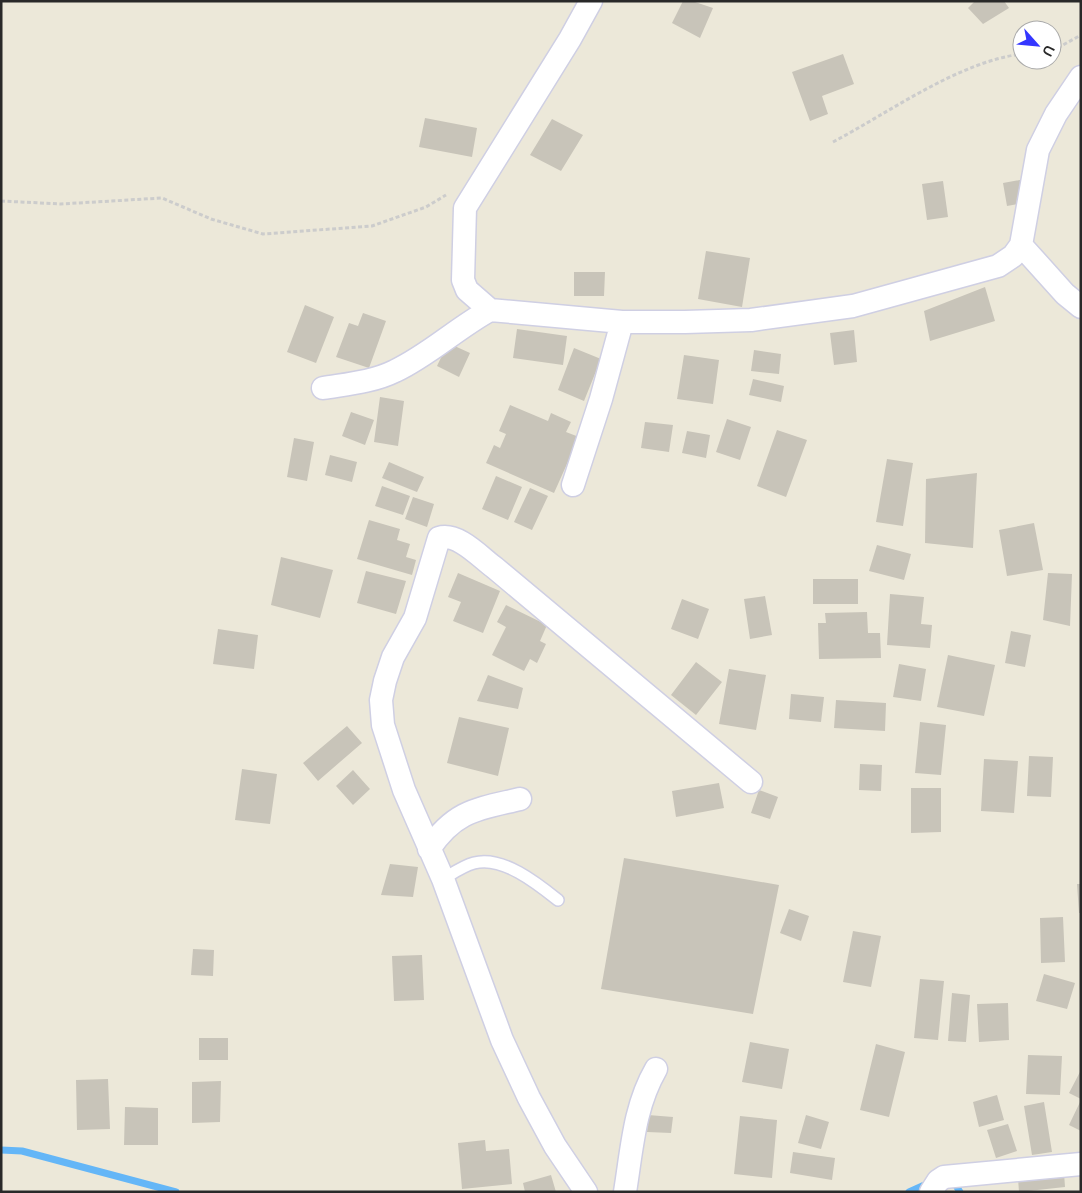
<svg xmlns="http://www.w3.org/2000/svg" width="1082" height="1193" viewBox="0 0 1082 1193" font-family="'Nunito Sans',sans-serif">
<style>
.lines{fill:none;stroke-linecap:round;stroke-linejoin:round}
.stream{stroke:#64b6f7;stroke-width:7}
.building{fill:#c8c4b9}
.service-casing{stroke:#cfcfe3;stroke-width:14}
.minor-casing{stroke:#cfcfe3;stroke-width:25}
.path{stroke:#ccc;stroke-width:3;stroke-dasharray:4 2.5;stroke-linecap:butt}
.service{stroke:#fff;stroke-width:11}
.minor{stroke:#fff;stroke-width:22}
</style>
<rect width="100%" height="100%" fill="#ece8d9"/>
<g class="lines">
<path class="stream" d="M1 1150 22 1151 176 1192
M949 1183 955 1184 960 1192
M909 1192 929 1183"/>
</g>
<path class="building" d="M683 1H692L713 8 700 38 672 23Z
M975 1H1004L1009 8 983 24 968 8Z
M843 54 854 84 822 96 828 114 810 121 792 72Z
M425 118 477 128 472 157 419 147Z
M552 119 583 135 561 171 530 155Z
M1025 179 1029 202 1007 206 1003 183Z
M943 181 948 217 927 220 922 184Z
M706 251 750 258 742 307 698 299Z
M574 272H605L604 296H574Z
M985 287 995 321 930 341 924 311Z
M305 305 334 317 316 363 287 352Z
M363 313 386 321 369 368 336 357 349 323 358 326Z
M517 329 567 336 563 365 513 358Z
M854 330 857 362 834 365 830 333Z
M448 343 470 353 459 377 437 366Z
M574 348 601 359 584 401 558 390Z
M754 350 781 354 779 374 751 371Z
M684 355 719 360 713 404 677 399Z
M753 379 784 386 781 402 749 395Z
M380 397 404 401 398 446 374 442Z
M510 405 548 421 551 413 571 422 566 432 579 437 554 493 486 463 494 445 500 448 506 434 499 431Z
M351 412 374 420 365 445 342 436Z
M727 419 751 427 740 460 716 452Z
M645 422 673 425 669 452 641 448Z
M777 430 807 440 786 497 757 486Z
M687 431 710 435 706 458 682 453Z
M294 438 314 442 307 481 287 477Z
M330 455 357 462 352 482 325 475Z
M887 459 913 463 903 526 876 522Z
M389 462 424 477 417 492 382 478Z
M977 473 973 548 925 543 926 479Z
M496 476 522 487 508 520 482 509Z
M382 486 410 496 403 515 375 506Z
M530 488 548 496 532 530 514 522Z
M413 497 434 504 427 527 405 519Z
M369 520 400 529 397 540 410 544 406 557 416 560 412 575 357 559Z
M1034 523 1043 570 1007 576 999 530Z
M877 545 911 554 904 580 869 571Z
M281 557 333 570 320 618 271 605Z
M366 571 406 581 396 614 357 603Z
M458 573 500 591 483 633 453 621 461 602 448 597Z
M1048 573 1072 574 1070 626 1043 620Z
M813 579H858V604H813Z
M890 594 924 597 921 624 932 625 930 648 887 645Z
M765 596 772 635 750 639 744 599Z
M682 599 709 609 698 639 671 629Z
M506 605 547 625 540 641 546 644 537 663 530 659 524 671 492 655 506 627 497 622Z
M867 612 868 633H880L881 658 819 659 818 623H826L825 613Z
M218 629 258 635 254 669 213 664Z
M1011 631 1031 635 1025 667 1005 663Z
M948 655 995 665 984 716 937 707Z
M696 662 722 682 696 715 671 695Z
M899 664 926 669 921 701 893 697Z
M729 669 766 675 756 730 719 724Z
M488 675 523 688 518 709 477 701Z
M791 694 824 697 821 722 789 719Z
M836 700 886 703 885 731 834 728Z
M459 717 509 728 498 776 447 763Z
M920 722 946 725 941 775 915 773Z
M347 726 362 743 318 781 303 763Z
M1029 756 1053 757 1051 797 1027 796Z
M984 759 1018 761 1014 813 981 811Z
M860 764 882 765 881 791 859 790Z
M242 769 277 774 270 824 235 820Z
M353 770 370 789 353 805 336 786Z
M719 783 724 808 676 817 672 791Z
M911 788H941V832L911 833Z
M759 790 778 797 770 819 751 813Z
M624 858 779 885 753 1014 601 989Z
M390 864 418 867 413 897 381 895Z
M1077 884H1081V913H1079Z
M789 909 809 916 801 941 780 933Z
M1063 917 1065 962 1041 963 1040 918Z
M853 931 881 936 871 987 843 982Z
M193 949 214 950 213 976 191 975Z
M422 955 424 1000 394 1001 392 956Z
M1044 974 1075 983 1067 1009 1036 1001Z
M920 979 944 981 938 1040 914 1038Z
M952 993 970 995 966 1042 948 1041Z
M1008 1003 1009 1040 979 1042 977 1004Z
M199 1038H228V1060H199Z
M750 1042 789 1049 782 1089 742 1082Z
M876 1044 905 1052 889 1117 860 1110Z
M1028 1055 1062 1056 1060 1095 1026 1094Z
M1081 1070V1099L1069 1093Z
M108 1079 110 1129 77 1130 76 1080Z
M221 1081 220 1122 192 1123V1082Z
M997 1095 1004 1120 979 1127 973 1102Z
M1081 1100V1131L1069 1125Z
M1044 1102 1052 1152 1032 1155 1024 1106Z
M125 1107 158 1108V1145H124Z
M648 1115 673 1117 671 1133 647 1132Z
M806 1115 829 1122 821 1149 798 1143Z
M740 1116 777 1120 772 1178 734 1174Z
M1008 1124 1017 1151 996 1158 987 1130Z
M485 1140 486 1151 509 1149 512 1184 462 1189 458 1143Z
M793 1152 835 1158 832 1180 790 1173Z
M1064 1173 1065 1187 1019 1192 1018 1178Z
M551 1175 556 1192H525L523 1183Z"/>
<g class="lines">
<defs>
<path id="service" d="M443 879C453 873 463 866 474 863 502 855 538 884 558 900"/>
<path id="minor" d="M591 1 570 39 465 208 463 280 467 290 490 310 622 322H685L751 320 853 306 998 266 1013 256 1021 245 1038 150 1056 114 1081 77
M1021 245 1065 294 1081 307
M323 388C347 384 373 382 395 371 429 355 457 328 490 310
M573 485 601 399 622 322
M429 849C455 810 478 809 520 799
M586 1192 555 1146 529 1098 502 1040 443 879 404 790 383 725 381 700 385 681 393 657 415 618 439 538C458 532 481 558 495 568L751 782
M625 1192C632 1149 634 1107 656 1069
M931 1192 938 1181 944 1177 1081 1164"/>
</defs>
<use href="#service" class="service-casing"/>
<use href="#minor" class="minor-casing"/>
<path class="path" d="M1052 51 1081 35
M833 142C888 113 960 61 1022 54
M1 201 61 204 162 198 211 219 263 234 372 226 426 207 446 195"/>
<use href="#service" class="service"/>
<use href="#minor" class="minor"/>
</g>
<rect width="1082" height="1193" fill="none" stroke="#292929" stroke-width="5"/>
<g transform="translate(1037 45) rotate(117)"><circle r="24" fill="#ffffff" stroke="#a9a9a9"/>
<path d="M0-4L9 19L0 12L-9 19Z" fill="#3436ff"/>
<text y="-8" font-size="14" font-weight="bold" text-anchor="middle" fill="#292929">U</text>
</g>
</svg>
